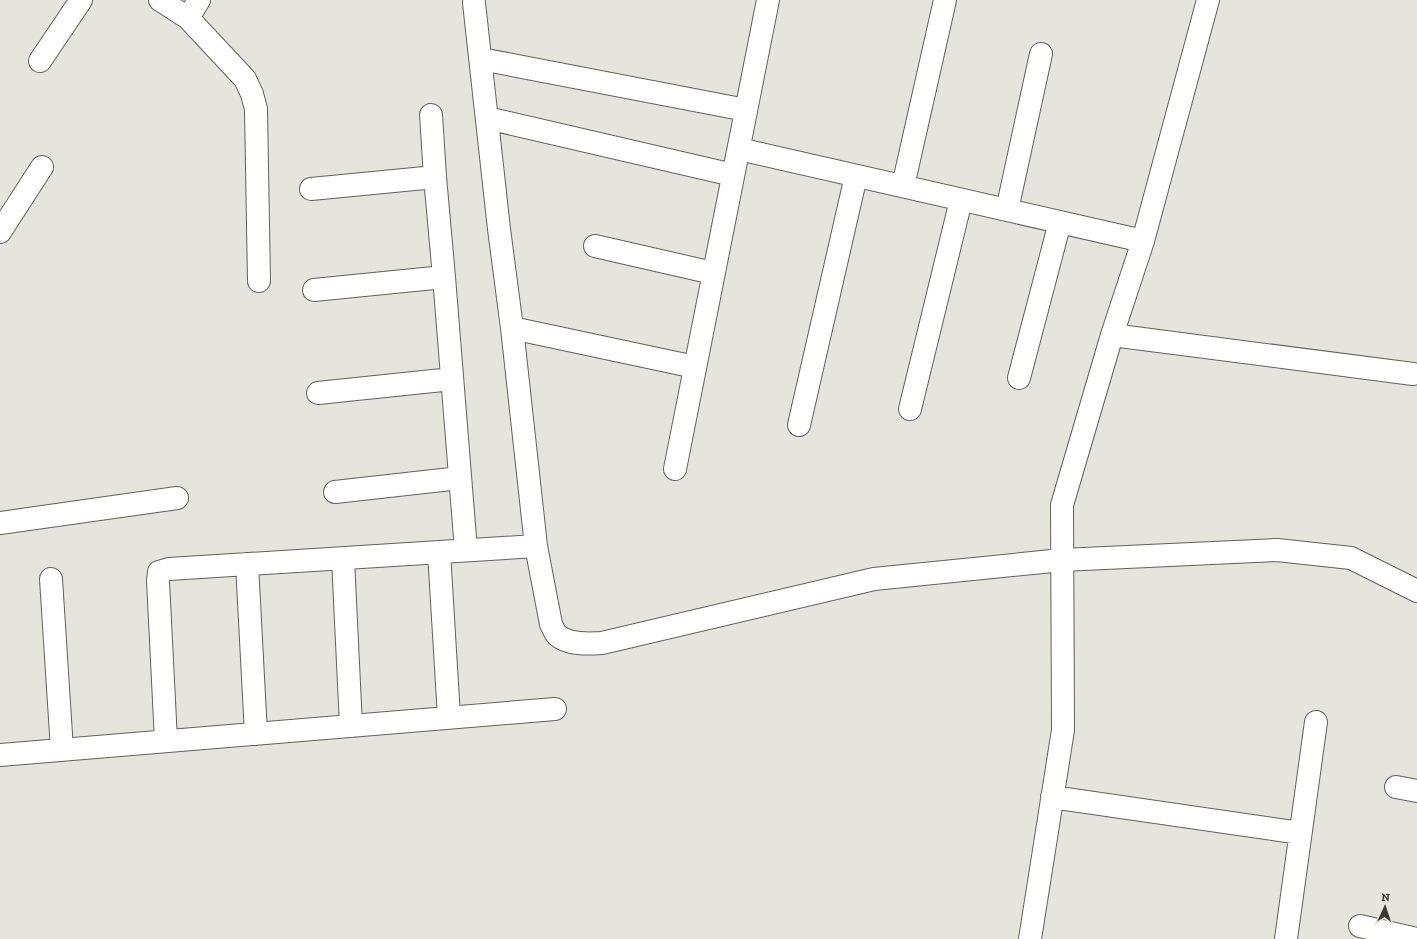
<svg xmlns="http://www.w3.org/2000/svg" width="1417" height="939" viewBox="0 0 1417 939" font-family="'Zilla Slab',serif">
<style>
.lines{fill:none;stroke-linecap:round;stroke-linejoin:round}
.minor-casing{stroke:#62605a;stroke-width:24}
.minor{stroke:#fff;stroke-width:22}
</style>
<rect width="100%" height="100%" fill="#e6e5dd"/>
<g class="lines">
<defs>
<path id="minor" d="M160 0 188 18 245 79 252 94 256 109 259 281
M474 3 499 229 512 328 536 546 551 624C553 628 555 633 557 635 568 645 588 644 602 643L874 579 1062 560 1277 550 1351 558 1417 591
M188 18 199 0
M481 59 746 110
M40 61 81 0
M431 115 435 177 444 277 466 550
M487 118 733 175
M739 149 1143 241
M903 186 945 0
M311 189 435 177
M1007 210 1041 54
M0 232 42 167
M595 246 713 273
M314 290 444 277
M512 328 695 367
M1112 335 1413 374
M1019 378 1060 222
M318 393 452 379
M910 409 961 200
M799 425 856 176
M675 469 768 0
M335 492 460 478
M0 523 177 498
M439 552 449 717
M343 559 351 726
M247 564 256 734
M51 579 62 750
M166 741 158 581 159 572 169 569 536 546
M0 755 555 709
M1396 787 1417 791
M1052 797 1300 833
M1360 926 1417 939
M1030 939 1063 730 1062 505 1112 335 1143 241 1208 0
M1286 939 1316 722"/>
</defs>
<use href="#minor" class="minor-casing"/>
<use href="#minor" class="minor"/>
</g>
<g transform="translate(1385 907) rotate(3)" stroke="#e6e5dd" stroke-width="3" paint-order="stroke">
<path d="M0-3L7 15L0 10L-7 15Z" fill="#3a3936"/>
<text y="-6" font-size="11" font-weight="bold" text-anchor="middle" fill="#3a3936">N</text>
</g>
</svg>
